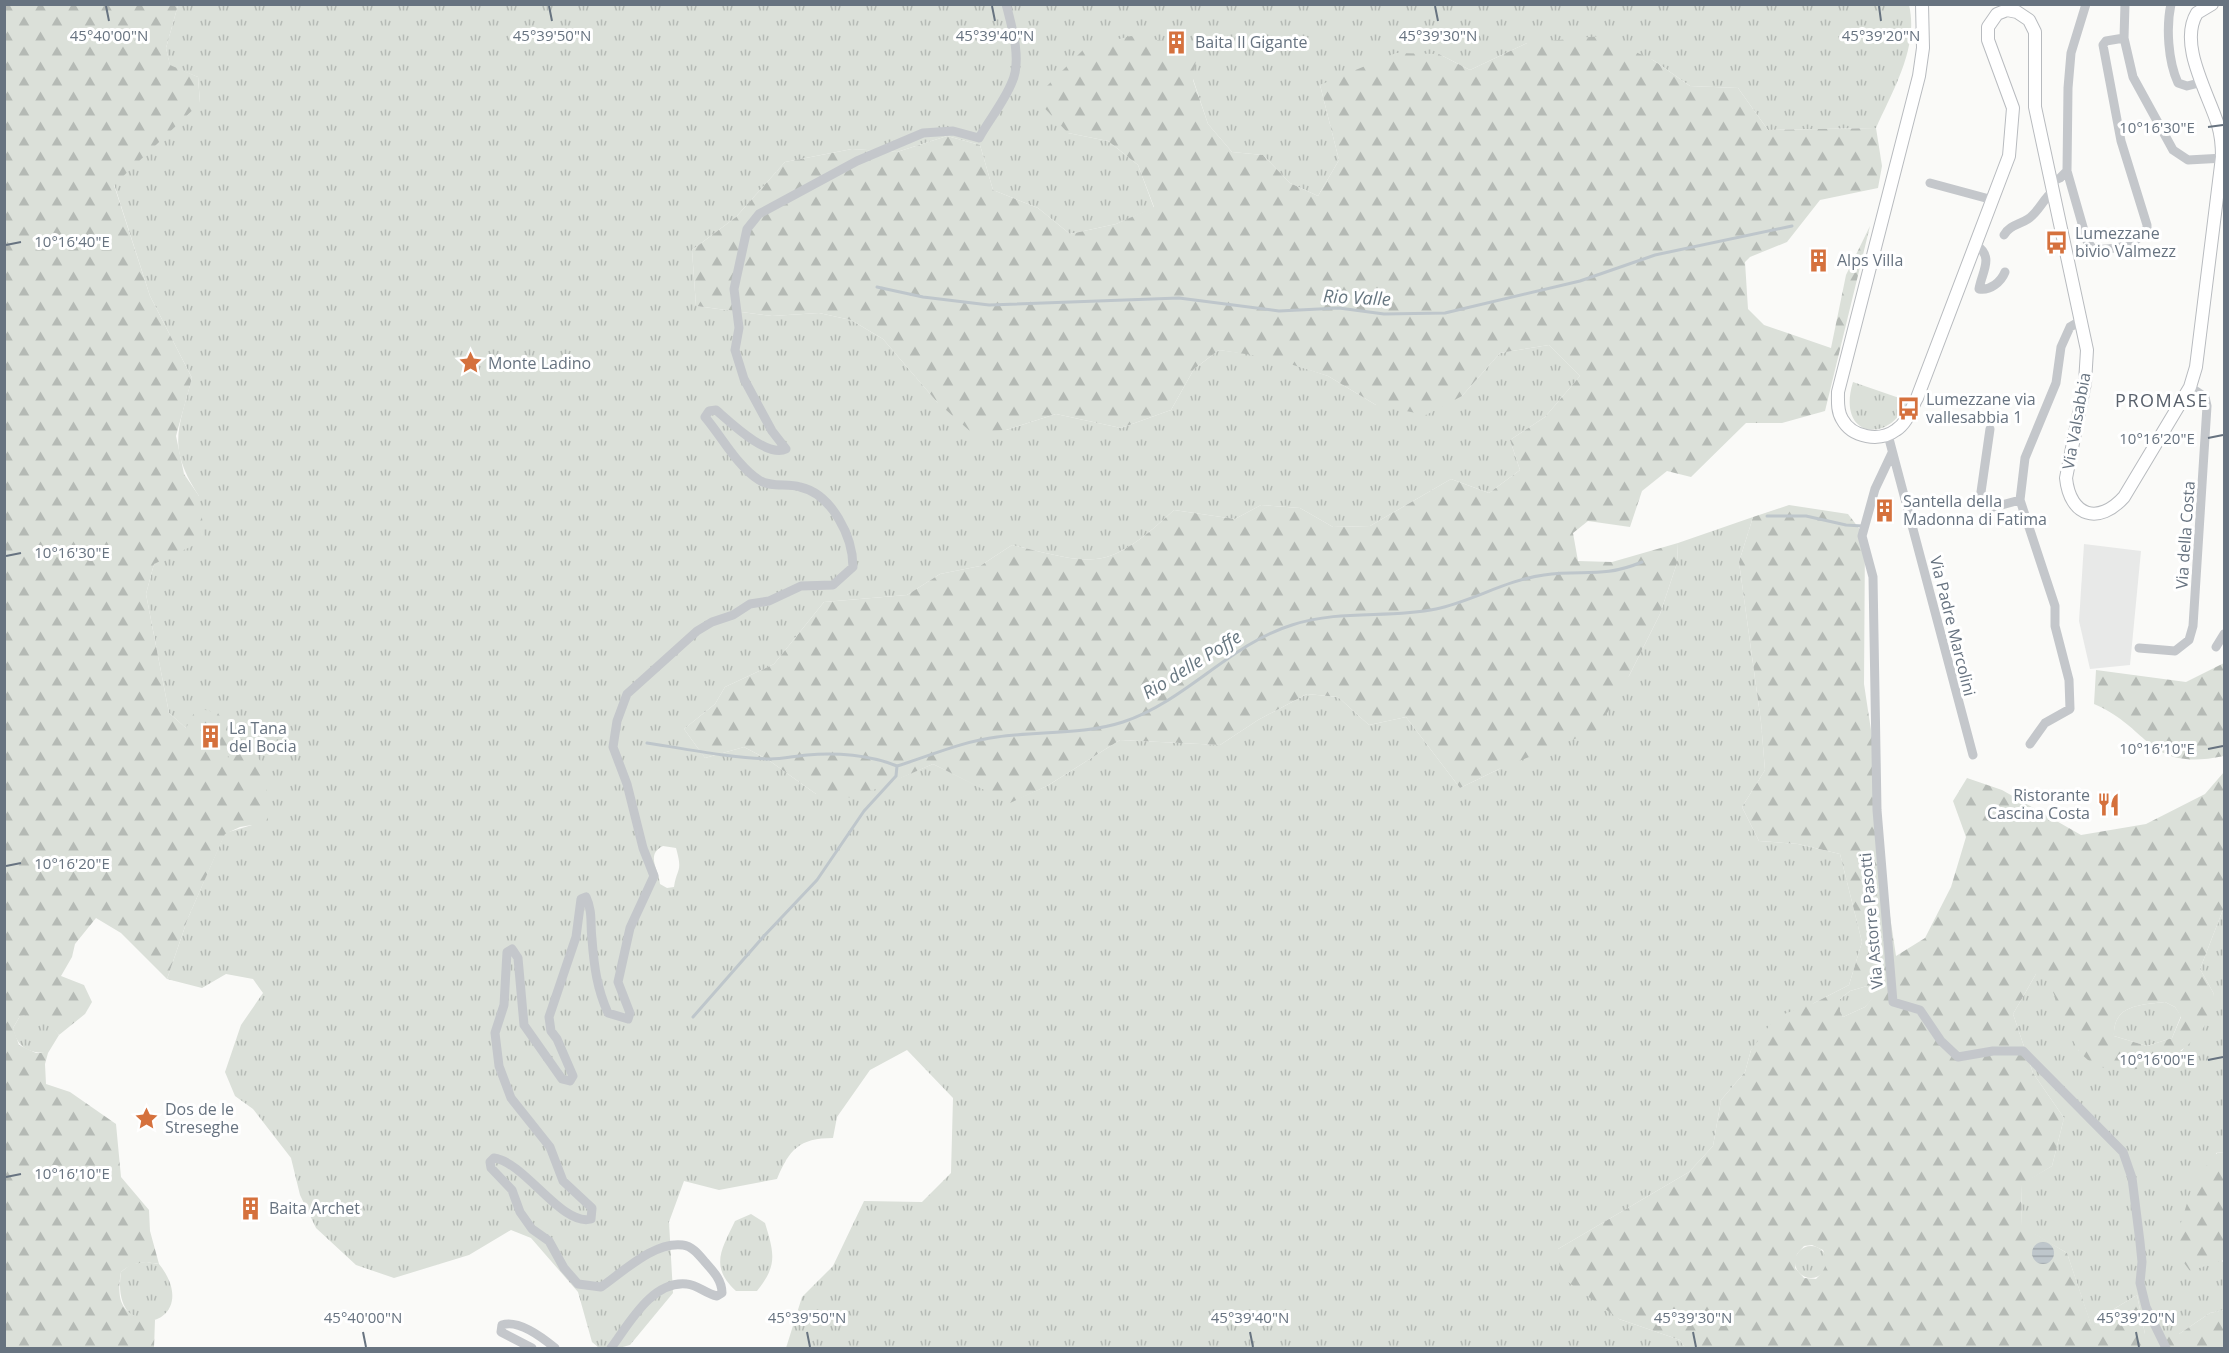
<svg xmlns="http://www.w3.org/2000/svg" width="2229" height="1353" viewBox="0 0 2229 1353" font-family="'Open Sans',sans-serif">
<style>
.built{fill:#e8e9e8}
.grass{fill:url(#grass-tufts);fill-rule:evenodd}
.forest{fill:url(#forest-firs);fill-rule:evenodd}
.water{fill:url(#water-rules)}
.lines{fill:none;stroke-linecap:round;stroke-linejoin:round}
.stream{stroke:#bec6cb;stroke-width:3}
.major-casing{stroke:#b8bbbf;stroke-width:14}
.minor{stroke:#c4c7cb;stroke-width:9}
.major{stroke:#fff;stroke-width:12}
.ticks{fill:none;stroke:#677380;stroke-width:2}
.labels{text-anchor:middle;stroke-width:6;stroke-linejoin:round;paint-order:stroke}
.poi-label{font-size:16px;fill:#677380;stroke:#fff;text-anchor:start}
.street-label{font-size:16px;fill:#677380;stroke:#fff}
.water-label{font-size:18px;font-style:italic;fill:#677781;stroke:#fff}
.neighbourhood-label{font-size:18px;letter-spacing:1.5px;fill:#59616c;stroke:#fff}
.ticks-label{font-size:15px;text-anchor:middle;fill:#677380;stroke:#fff;stroke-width:6;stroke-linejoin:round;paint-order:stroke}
</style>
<defs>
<pattern id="grass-tufts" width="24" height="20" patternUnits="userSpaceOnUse" patternTransform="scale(1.5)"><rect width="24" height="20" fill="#dbe0d9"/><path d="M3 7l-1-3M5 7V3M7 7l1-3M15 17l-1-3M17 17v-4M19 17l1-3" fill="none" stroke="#b5bab5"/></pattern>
<pattern id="forest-firs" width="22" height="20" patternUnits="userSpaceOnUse" patternTransform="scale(1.5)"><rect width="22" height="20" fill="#dbe0d9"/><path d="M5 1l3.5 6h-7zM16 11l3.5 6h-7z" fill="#b5bab5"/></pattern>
<pattern id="water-rules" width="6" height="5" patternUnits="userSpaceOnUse" patternTransform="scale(1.5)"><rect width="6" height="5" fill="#bec6cb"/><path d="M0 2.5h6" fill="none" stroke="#9ea5aa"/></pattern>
</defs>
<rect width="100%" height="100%" fill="#fafaf8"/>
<path class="built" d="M2084 544 2141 551 2130 665 2090 669 2079 621Z"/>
<path class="grass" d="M178 5H1909C1919 47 1893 90 1876 128L1768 130 1738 88 1690 86 1653 60 1527 43 1470 70 1439 54 1320 85 1339 160 1318 196 1290 183 1263 155 1232 152 1208 124 1193 79 1068 133 1108 141 1138 165 1154 208 1116 224 1070 234 1038 208 993 190 980 145 947 136 897 152 852 149 785 162 736 217 692 250 696 306 772 316 819 313 851 320 883 339 937 402 1006 430 1056 414 1121 428 1171 410 1194 369 1219 350 1271 357 1328 376 1376 405 1462 396 1500 353 1549 345 1580 376 1545 417 1510 440 1520 470 1489 493 1451 479 1370 526 1333 527 1300 508 1261 505 1235 519 1174 510C1154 528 1124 557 1096 559 1071 562 1036 550 1012 545L980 566 940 574 907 595 824 602 774 664 725 687 715 704 684 729 705 758 744 747 767 759 816 794 895 780 933 764 1010 802 1047 786 1120 740 1220 745 1258 720 1307 694 1338 697 1369 725 1406 717 1460 788 1499 769 1629 676 1660 614 1677 563 1678 543 1753 517 1739 562 1761 722 1765 770 1742 807 1759 841 1798 844 1840 854 1862 942 1849 985 1814 1003 1751 1050 1745 1072 1721 1100 1713 1146 1689 1172 1558 1249 1619 1319 1680 1340 1685 1348H786L802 1297 833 1266 864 1201 922 1202 951 1173 953 1098 907 1050 870 1070 837 1117 833 1138C799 1138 789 1150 777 1179L719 1190 684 1181 669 1222 673 1293 630 1345 619 1348H599L592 1342 578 1292 531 1238 511 1230 469 1255 394 1278 356 1265 316 1228 300 1195 291 1158 253 1109 235 1096 225 1072 241 1025 263 993 253 979 226 974 202 988 167 979 188 918 225 833 252 825 216 763 186 728 169 713 146 594 154 564 199 496C167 447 178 430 192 378L150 296 114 184 200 102 198 77 170 66 166 48ZM663 846 676 848C683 873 677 867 674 887L667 888 660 884C659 869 645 855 663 846Z
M1853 382 1908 401C1888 446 1836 437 1853 382Z
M2224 907V1152L2216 1153 2222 1262 2224 1260V1310L2210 1313 2179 1334H2145L2137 1295 2104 1315 2092 1328 2067 1253 2022 1227 2021 1184 2052 1166 2064 1118 2033 1073 2013 1014 2036 974H2047L2079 1051H2182L2214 994 2200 969Z
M1867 986 1875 996 1865 1007 1843 1017 1840 1011V999L1850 991Z
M2165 1002 2175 1007 2181 1016 2172 1038 2147 1046 2114 1036C2113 1005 2139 1005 2165 1002Z
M34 1014 50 1022 59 1035 48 1053C29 1053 17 1048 13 1028L20 1016Z
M751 1214 765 1223C774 1253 778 1265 757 1291H736C709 1266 722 1249 735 1221Z
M1795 1262a16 16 0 1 1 32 0a16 16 0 1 1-32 0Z
M146 1262 159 1264C207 1325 109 1350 121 1272L131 1264Z"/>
<path class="forest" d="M5 4 178 5 166 48 170 65 198 77 200 103 114 185 150 296 192 378 176 436 184 474 199 496 205 540 154 564 146 594 169 713 186 728 195 711 201 709 218 713 225 725 228 758 253 750 266 770 268 822 240 827 225 834 188 918 167 979 121 933 96 918 75 944 72 957 61 976 84 985 92 1002 85 1014 59 1035C48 1020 39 1014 20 1016L13 1028 19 1045 36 1053H48L45 1064 46 1084 70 1092 116 1124 121 1177 149 1210 150 1231 159 1264C143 1261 133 1262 121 1272 116 1301 121 1318 155 1320L154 1348H5Z
M1131 36 1198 46 1193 80 1208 124 1232 152 1263 155 1290 183 1318 196 1339 160 1320 85 1396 53 1439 54 1470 70 1527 43 1601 36 1653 60 1690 86 1738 88 1768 130 1876 128 1882 166 1878 188 1820 200 1787 242 1750 257 1745 262 1748 309 1764 325 1831 348 1846 275 1870 226 1825 411 1782 423H1746L1691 477 1667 471 1642 491 1630 527 1588 521 1573 533 1578 561 1612 562 1678 543 1677 563 1660 614 1629 676 1597 730 1499 769 1460 788 1406 717 1369 725 1338 697 1307 694 1258 720 1220 745 1120 740 1047 786 1010 803 933 764 855 798 816 794 767 759 744 747 705 758 684 729 715 704 725 687 774 664 824 602 907 595 940 574 980 566 1012 545C1036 550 1071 562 1096 559 1124 557 1154 528 1174 510L1235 519 1261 505 1300 508 1333 527 1370 526 1451 479 1489 493 1520 470 1510 440 1545 417 1580 376 1549 345 1500 353 1462 396 1426 415 1376 405 1328 376 1271 358 1219 350 1194 369 1171 410 1121 428 1056 414 1006 430 971 432 937 402 883 339 851 320 819 313 772 316 696 306 692 250 736 217 785 162 852 149 897 152 947 136 980 145 993 190 1038 208 1070 234 1116 224 1154 207 1138 165 1108 141 1068 133 1035 98 1086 47Z
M1789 505 1848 514 1865 536 1864 684 1876 763 1883 869 1896 956 1925 938 1951 887 1966 837 1953 801 1967 778 2002 790 2081 835 2146 824 2205 794 2224 772V907L2200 969 2214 994C2211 1002 2211 1013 2207 1021 2189 1061 2110 1092 2079 1051 2069 1037 2054 993 2046 974H2036L2013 1014 2033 1073 2064 1118 2052 1166 2021 1185 2022 1226 2067 1253 2092 1327 2104 1315 2137 1295 2145 1334H2179L2210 1313 2224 1310V1348H1685L1680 1340 1619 1319 1561 1277 1558 1249 1689 1172 1713 1146 1721 1100 1745 1072 1751 1050 1776 1017 1814 1003 1849 985 1862 942 1840 854 1798 844 1759 841 1742 807 1765 770 1761 722 1739 562 1753 517ZM1867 986 1874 996 1865 1007 1843 1017 1840 1011V999L1850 991ZM2165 1002 2175 1007 2181 1017 2172 1038 2147 1046 2114 1036C2113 1005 2139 1005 2165 1002ZM1812 1245 1823 1250C1828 1264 1826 1269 1816 1279L1804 1278 1795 1268 1797 1254 1804 1246Z
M2224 663V756C2147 772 2152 729 2094 704L2096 670 2186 682Z
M2224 1152V1260L2190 1271 2173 1248 2194 1181 2217 1153Z"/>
<path class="water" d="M2032 1253a11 11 0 1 1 22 0a11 11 0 1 1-22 0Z"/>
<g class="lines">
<path class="stream" d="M877 287 923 297 989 305 1179 298 1279 311 1339 308 1384 314 1445 313 1580 281 1655 255 1792 226
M1767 516H1806L1846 525 1862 526
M647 743C688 749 729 758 770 759 782 759 795 756 807 755 836 752 870 755 897 766 929 756 964 741 997 737 1039 731 1083 735 1123 722 1186 701 1230 644 1292 625 1341 609 1388 619 1436 609 1473 601 1506 580 1544 575 1583 569 1601 579 1642 562
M693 1017 764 936 817 880 864 811 896 776 897 766"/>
<defs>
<path id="major" d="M1922 4 1923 48 1919 76 1838 392C1838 401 1837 411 1842 419 1852 438 1880 442 1896 430 1907 423 1911 409 1917 398L2009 156 2013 108 1988 40V27L1997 14 2007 10 2017 12 2029 20 2035 32V107L2087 350 2085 383 2066 478C2070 517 2099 525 2124 497L2190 387 2196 367 2222 157C2222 146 2221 135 2218 125 2208 93 2178 44 2197 13L2212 4"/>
</defs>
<use href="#major" class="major-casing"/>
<path class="minor" d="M2125 4 2124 38 2133 77 2173 150 2188 160 2224 158
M2171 4C2166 27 2168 61 2178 83L2187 86 2203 82
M2067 171 2087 241 2093 249C2116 250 2132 247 2147 230V225L2121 141 2103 45 2106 41 2124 38
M2051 182 2060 178 2067 171 2068 88 2071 53 2086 4
M1930 183 1993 200
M2004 235C2010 225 2019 225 2028 219 2037 213 2041 204 2048 196L2054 195
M1975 244C1995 257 1982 271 1979 289 1990 291 2001 282 2005 272
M1990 429 1980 499 1983 505 1994 507 2020 500
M1888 435 1973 755
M1892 453 1875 489 1862 536 1873 577 1877 810 1893 1002 1920 1010 1941 1041 1958 1057 1993 1051H2023L2123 1152 2132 1178 2140 1242 2142 1262 2140 1283 2146 1307 2166 1348
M2216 647 2224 634
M2139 648 2175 651 2189 640 2193 626 2207 406 2205 397 2190 387
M2030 744 2045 723 2070 709 2069 680 2055 626V606L2020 500 2025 458 2056 383 2061 347 2070 327 2082 320
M532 1348 501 1332 502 1325C519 1319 543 1338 555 1348
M611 1348C629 1324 652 1280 687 1284 698 1285 706 1294 717 1296L722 1293C722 1280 713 1271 705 1262 699 1255 692 1246 683 1245 654 1241 623 1272 601 1287L578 1284 564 1268 549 1241 532 1229 520 1212 512 1190 491 1168 490 1162 494 1158C525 1162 562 1227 591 1219L592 1208 563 1181 550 1147 511 1098 499 1066 495 1033 504 1005 507 952 512 949 518 958 524 1025 562 1079 570 1081 573 1076 557 1039 551 1031 549 1017 576 937 581 899 586 897C593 912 590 923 592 939 594 966 597 989 608 1013L628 1019 630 1013 618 982 630 928 654 876 643 848 627 784 613 747 617 721 627 694 697 631 712 622 733 615 750 604 769 601 801 586 833 585 853 567C853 537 832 494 800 487 787 483 771 488 759 480 737 466 722 437 705 417L709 411 716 410C731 423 767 458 786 449L772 431 744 379 735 350 739 328 734 289 747 229 759 214 857 161 923 133 953 131 979 138C989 120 1004 102 1012 82 1022 60 1012 27 1006 4"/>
<use href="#major" class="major"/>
</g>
<path class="ticks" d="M106 6 109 21M549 6 552 21M992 6 995 21M1435 6 1438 21M1879 6 1881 21M2208 127 2223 125M6 245 21 242M2208 438 2223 435M6 556 21 553M2208 749 2223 746M6 866 21 863M2208 1060 2223 1057M6 1177 21 1174M363 1332 366 1347M807 1332 810 1347M1250 1332 1253 1347M1693 1332 1696 1347M2136 1332 2139 1347"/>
<defs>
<symbol id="building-bare" viewBox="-9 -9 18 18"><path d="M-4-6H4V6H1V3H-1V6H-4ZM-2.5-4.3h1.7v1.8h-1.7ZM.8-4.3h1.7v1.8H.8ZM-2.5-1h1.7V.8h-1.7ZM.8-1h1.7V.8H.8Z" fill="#d5713d" stroke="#fff" stroke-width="2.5" paint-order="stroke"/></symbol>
<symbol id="bus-bare" viewBox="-9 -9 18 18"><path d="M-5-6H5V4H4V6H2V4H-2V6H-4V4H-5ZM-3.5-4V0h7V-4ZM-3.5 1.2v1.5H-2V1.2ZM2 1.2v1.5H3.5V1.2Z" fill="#d5713d" stroke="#fff" stroke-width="2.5" paint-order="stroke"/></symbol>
<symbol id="sight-bare" viewBox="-9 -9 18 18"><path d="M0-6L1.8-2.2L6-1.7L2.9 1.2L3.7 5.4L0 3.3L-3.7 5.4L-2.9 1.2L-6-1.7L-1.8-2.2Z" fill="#d5713d" stroke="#fff" stroke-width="2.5" paint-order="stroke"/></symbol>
<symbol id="restaurant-bare" viewBox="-9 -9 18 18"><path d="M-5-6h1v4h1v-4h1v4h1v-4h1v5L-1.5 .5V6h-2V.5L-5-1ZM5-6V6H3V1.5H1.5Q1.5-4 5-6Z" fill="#d5713d" stroke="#fff" stroke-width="2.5" paint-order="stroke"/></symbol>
</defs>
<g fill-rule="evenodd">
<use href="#building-bare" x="1160" y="26" width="33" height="33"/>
<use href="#bus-bare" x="2040" y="226" width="33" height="33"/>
<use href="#building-bare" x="1802" y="244" width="33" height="33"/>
<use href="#sight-bare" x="454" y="346" width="33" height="33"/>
<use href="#bus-bare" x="1892" y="392" width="33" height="33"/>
<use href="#building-bare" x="1868" y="494" width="33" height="33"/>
<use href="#building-bare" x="194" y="720" width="33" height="33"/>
<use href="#restaurant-bare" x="2092" y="788" width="33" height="33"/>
<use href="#sight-bare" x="130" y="1102" width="33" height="33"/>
<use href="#building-bare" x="234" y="1192" width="33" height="33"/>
</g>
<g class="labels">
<g class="poi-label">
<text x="1195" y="48">Baita Il Gigante</text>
<text x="2075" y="239">Lumezzane<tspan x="2075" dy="18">bivio Valmezz</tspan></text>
<text x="1837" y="266">Alps Villa</text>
<text x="488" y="369">Monte Ladino</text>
<text x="1926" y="405">Lumezzane via<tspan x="1926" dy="18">vallesabbia 1</tspan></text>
<text x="1903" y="507">Santella della<tspan x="1903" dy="18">Madonna di Fatima</tspan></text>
<text x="229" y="734">La Tana<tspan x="229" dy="18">del Bocia</tspan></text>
<text x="2090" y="801" text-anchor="end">Ristorante<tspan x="2090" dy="18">Cascina Costa</tspan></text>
<text x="165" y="1115">Dos de le<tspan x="165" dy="18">Streseghe</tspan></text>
<text x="269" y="1214">Baita Archet</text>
</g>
<g class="street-label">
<text transform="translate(2076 421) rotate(-80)" y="6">Via Valsabbia</text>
<text transform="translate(2185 535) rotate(-86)" y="6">Via della Costa</text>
<text transform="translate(1953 626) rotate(76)" y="6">Via Padre Marcolini</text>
<text transform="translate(1871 921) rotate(-95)" y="6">Via Astorre Pasotti</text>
</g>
<g class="water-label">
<text transform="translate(1357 298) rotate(3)" y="6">Rio Valle</text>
<text transform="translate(1192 665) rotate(-32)" y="6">Rio delle Poffe</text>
</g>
<g class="neighbourhood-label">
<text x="2162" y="407">PROMASE</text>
</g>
</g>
<g class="ticks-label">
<text x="109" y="41">45°40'00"N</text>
<text x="552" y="41">45°39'50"N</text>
<text x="995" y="41">45°39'40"N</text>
<text x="1438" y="41">45°39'30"N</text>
<text x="1881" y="41">45°39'20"N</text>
<text x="2157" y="133">10°16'30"E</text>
<text x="72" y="247">10°16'40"E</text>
<text x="2157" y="444">10°16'20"E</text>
<text x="72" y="558">10°16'30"E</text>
<text x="2157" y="754">10°16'10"E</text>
<text x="72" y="869">10°16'20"E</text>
<text x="2157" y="1065">10°16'00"E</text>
<text x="72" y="1179">10°16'10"E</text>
<text x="363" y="1323">45°40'00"N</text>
<text x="807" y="1323">45°39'50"N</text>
<text x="1250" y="1323">45°39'40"N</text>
<text x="1693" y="1323">45°39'30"N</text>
<text x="2136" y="1323">45°39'20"N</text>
</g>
<rect width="2229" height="1353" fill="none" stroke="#677380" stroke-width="12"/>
</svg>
